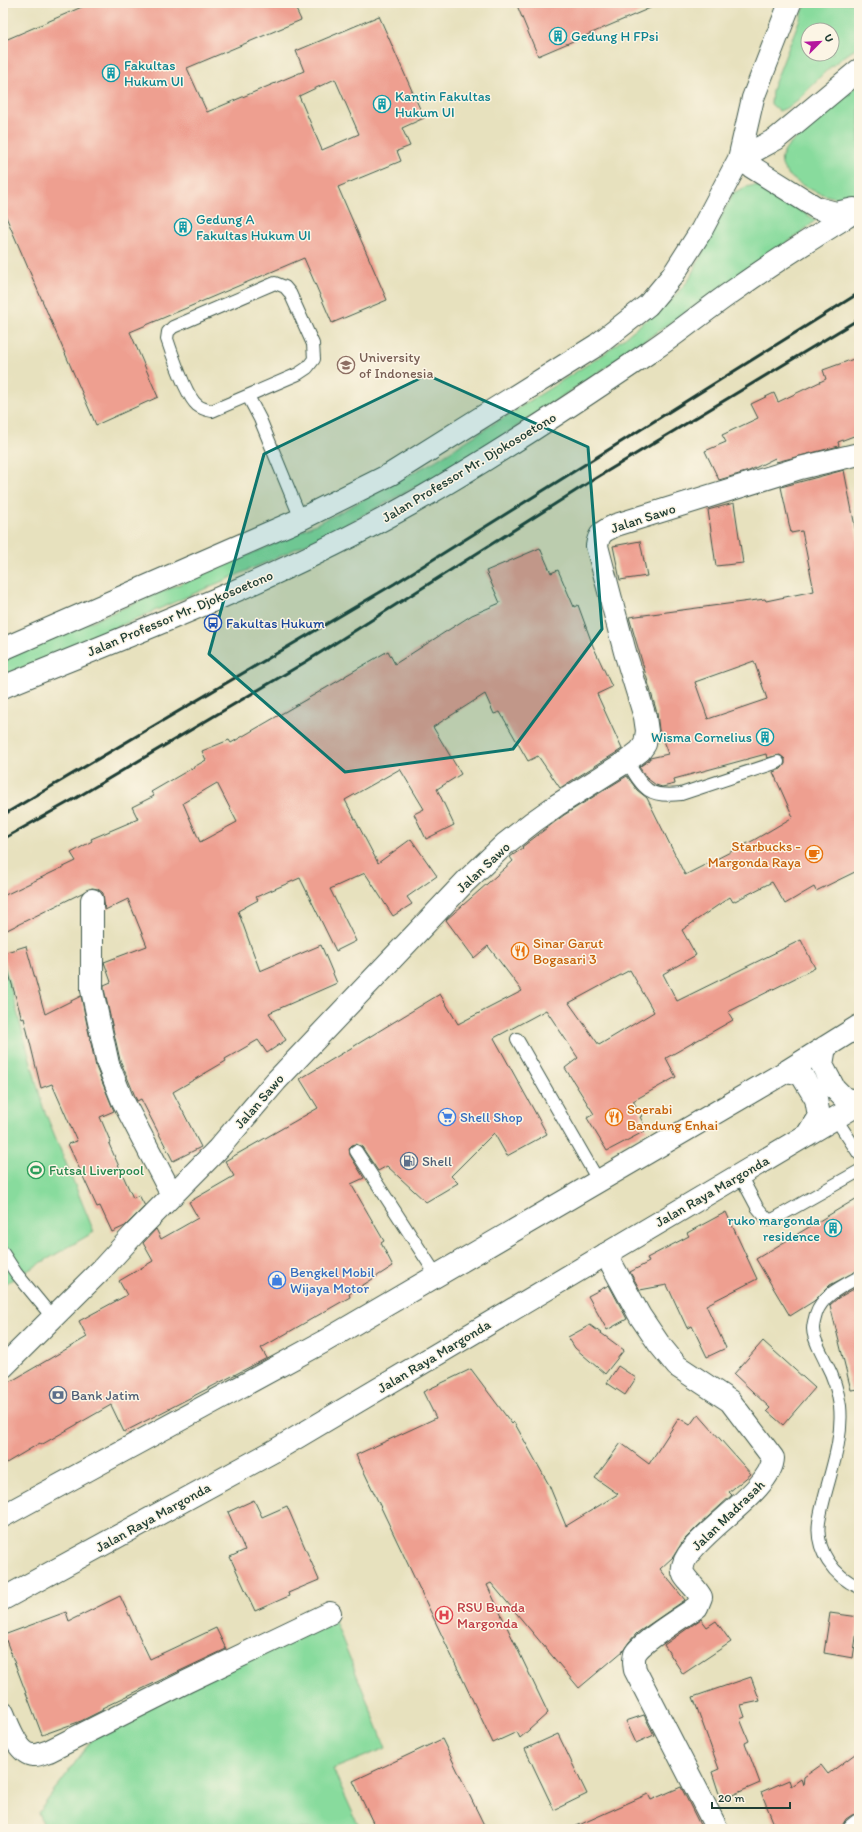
<svg xmlns="http://www.w3.org/2000/svg" width="862" height="1832" viewBox="0 0 862 1832" font-family="Itim,sans-serif">
<style>
.green{fill:#88db9d;stroke:#548c68;fill-rule:evenodd}
.building{fill:#ee9f90;fill-rule:evenodd}
.lines{fill:none;stroke-linecap:round;stroke-linejoin:round}
.lane-casing{stroke:#3d5649;stroke-width:14}
.street-casing{stroke:#3d5649;stroke-width:24}
.primary-casing{stroke:#3d5649;stroke-width:24}
.lane{stroke:#fff;stroke-width:12}
.street{stroke:#fff;stroke-width:22}
.primary{stroke:#fff;stroke-width:22}
.rail{stroke:#1f3d34;stroke-width:3}
.marked{fill:#0f766e;fill-opacity:0.2;stroke:#0f766e;stroke-width:3;stroke-linejoin:round}
.labels{text-anchor:middle;stroke-width:3;stroke-linejoin:round;paint-order:stroke}
.culture-label{font-size:14px;fill:#0d838f;stroke:#fcf5e5;text-anchor:start}
.education-label{font-size:14px;fill:#785e54;stroke:#fcf5e5;text-anchor:start}
.street-label{font-size:14px;fill:#1f3d34;stroke:#fcf5e5}
.transit-label{font-size:14px;fill:#164399;stroke:#fcf5e5;text-anchor:start}
.food-label{font-size:14px;fill:#c56008;stroke:#fcf5e5;text-anchor:start}
.shop-label{font-size:14px;fill:#366cbe;stroke:#fcf5e5;text-anchor:start}
.service-label{font-size:14px;fill:#4e5e75;stroke:#fcf5e5;text-anchor:start}
.leisure-label{font-size:14px;fill:#27864d;stroke:#fcf5e5;text-anchor:start}
.health-label{font-size:14px;fill:#be3a42;stroke:#fcf5e5;text-anchor:start}
</style>
<rect width="100%" height="100%" fill="#fcf5e5"/>
<filter id="ink" filterUnits="userSpaceOnUse"><feTurbulence type="fractalNoise" baseFrequency=".025" numOctaves="2"/><feDisplacementMap in="SourceGraphic" scale="8" xChannelSelector="R" yChannelSelector="G"/><feConvolveMatrix kernelMatrix="1 2 1 2 8 2 1 2 1" color-interpolation-filters="sRGB"/></filter>
<filter id="wash" filterUnits="userSpaceOnUse"><feTurbulence type="fractalNoise" baseFrequency=".012" numOctaves="4" result="noise"/><feDisplacementMap in="SourceGraphic" scale="16" xChannelSelector="R" yChannelSelector="G"/><feGaussianBlur stdDeviation="0.9" result="paint"/><feColorMatrix in="noise" values="0 0 0 0 0 0 0 0 0 0 0 0 0 0 0 0 0 1.4 0 .05"/><feComposite in="paint" operator="in"/></filter>
<g filter="url(#wash)">
<rect width="100%" height="100%" fill="#e7e1be"/>
<path class="green" d="M806 3H859V47C843 56 827 69 815 82 803 94 795 106 779 111L771 104 772 90ZM808 30H832V54H808Z
M859 84V192C854 194 847 198 842 198 825 199 771 176 783 154 788 144 798 137 806 130 823 114 840 98 859 84Z
M755 185 763 188 816 220 801 233 611 364 493 442 441 473 341 527 278 557 3 677V659L274 544 337 514 435 461 604 354 671 300 688 281 733 193 746 187Z
M3 960 43 1107 94 1232 3 1285Z
M329 1606 386 1748 333 1769 360 1829H240L239 1826 232 1829H46L38 1813 94 1737Z"/>
<g id="blocks">
<path class="building" d="M91 3H293L301 20 187 68 207 112 304 71 296 51 379 16 424 118 402 128 410 146 397 151 401 161 338 187 387 300 332 323 304 258 130 332 158 397 96 425 3 210V41ZM335 79 359 134 322 150 299 96Z
M516 3H662L538 56Z
M859 357V434L838 442 839 446 776 462 775 458 749 471 719 480 705 451 726 442 722 435 758 418 751 404 774 393 778 402 826 379 823 370Z
M844 470 859 547V870L816 891 814 887 785 904 772 882 733 902 730 897 682 930 696 955 663 974 677 1001 801 940 815 968 728 1012 733 1020 666 1058 676 1077 633 1101 642 1116 640 1117 647 1130 607 1151 587 1118 594 1114 565 1068 578 1058 546 1010 494 1038 547 1134 507 1156 494 1133 451 1176 458 1183 426 1202 387 1166 378 1171 362 1147 356 1144 352 1145 349 1148 350 1155 364 1178 351 1184 384 1241 381 1243 393 1266 349 1294 350 1297 261 1348 267 1358 182 1402 124 1432 111 1405 41 1445 40 1443 3 1465V1386L87 1337 79 1321 127 1295 119 1281 153 1261 143 1243 156 1229 161 1239 198 1218 189 1202 234 1176 225 1161 318 1108 300 1079 440 994 458 1024 522 991 488 946 474 958 446 920 513 861 510 857 523 848 522 847 564 815 627 776 637 790 647 798 685 875 754 840 793 817 773 772 781 769 785 764V759L780 755 767 758 766 754 674 779 675 784 662 787 656 785 648 779 639 767 648 761 650 758 668 754 659 730 657 713 629 617 765 599 766 601 814 591 802 531 791 533 781 487ZM754 661 767 699 708 719 695 682ZM630 970 654 1012 599 1045 569 1003Z
M734 503 743 563 716 566 708 510Z
M640 541 647 576 620 580 613 546Z
M540 548 551 573 558 570 574 607 578 605 593 646 612 687 597 694 622 749 560 788 538 756 528 761 500 712 494 714 485 694 433 727 461 774 437 789 454 825 426 839 414 814 424 809 400 769 345 800 378 863 411 839 437 876 407 897 412 904 393 916 365 873 330 889 356 941 336 951 300 878 256 897 258 900 238 911 260 971 321 945 337 983 269 1013 286 1040 267 1053 258 1040 225 1059 226 1061 173 1092 201 1147 173 1161 141 1099 137 1101 120 1060 104 989V985L111 982 104 962 147 946 128 899 105 910 103 893 98 889 92 888 3 932V896L76 861 71 853 92 841 91 839 138 819 132 807 154 796 151 792 206 760 202 751 229 740 231 743 345 677V676L388 651 395 664 472 615 500 603 486 571ZM217 783 237 822 200 842 183 803Z
M26 946 45 1014 81 996 96 1067 114 1111 100 1117 111 1143 109 1144 133 1198 139 1195 145 1206 125 1226 112 1232 100 1206 97 1207 68 1144 77 1141 52 1084 41 1088 24 1018 22 1019 3 953Z
M859 1197V1270L830 1285 814 1301 790 1316 756 1259Z
M726 1212 757 1279 706 1305 726 1348 707 1357 692 1326 687 1328 667 1285 640 1290 630 1272 649 1262 647 1258 689 1236 687 1233Z
M609 1285 627 1319 607 1330 588 1296Z
M859 1286V1389L851 1390 830 1305 838 1298Z
M590 1325 624 1350 605 1374 575 1348 568 1337Z
M763 1341 815 1388 783 1425 767 1411 770 1408 734 1374Z
M618 1366 636 1378 625 1395 607 1383Z
M471 1369 512 1424 514 1422 549 1485 566 1526 618 1494 595 1478 621 1443 649 1464 679 1418 690 1425 698 1414 751 1474 729 1492 732 1495 697 1527 683 1541 673 1557 660 1569 685 1600 637 1633 629 1642 623 1651 579 1688 491 1583 487 1585 548 1713 520 1738 517 1732 493 1743 356 1455 436 1418 423 1392Z
M254 1500 262 1517 287 1506 319 1580 288 1593 289 1596 255 1611 230 1557 245 1550 228 1512Z
M120 1596 150 1659 216 1628 226 1649 102 1708 103 1710 81 1721 42 1735 4 1635 66 1612 69 1621Z
M830 1613 859 1617 853 1658 824 1653Z
M701 1619 707 1627 716 1621 731 1642 683 1674 664 1645Z
M751 1677 760 1701 741 1705 745 1717 740 1719 749 1741 745 1743 760 1783 721 1800 712 1772 719 1769 693 1697Z
M644 1715 654 1735 636 1743 626 1721Z
M558 1734 587 1794 554 1810 525 1749Z
M442 1739 486 1829H376L353 1781Z
M859 1751V1813L852 1815 846 1819 843 1824 842 1829H776L761 1792 789 1780 791 1786 801 1779 803 1785 804 1777 821 1765 828 1774Z
M681 1787 702 1829H570L648 1794 651 1800Z"/>
</g>
</g>
<g filter="url(#ink)">
<use href="#blocks" fill-opacity="0" stroke="#3d5649" stroke-width="1"/>
<g class="lines">
<defs>
<path id="lane" d="M275 283 285 287 290 293 313 344 314 359 307 368 298 374 212 411C207 410 202 409 197 405 186 396 172 354 167 339L168 332 173 327Z
M248 396 260 419 301 519
M627 761C643 788 647 798 681 794L778 762
M517 1039 598 1180
M836 1119 859 1154
M356 1151 437 1276
M740 1175 757 1207 768 1220 774 1219 859 1171
M3 1253 16 1273 53 1318
M859 1277C843 1286 822 1295 816 1314 815 1318 813 1324 813 1329 813 1340 822 1353 826 1363 833 1376 838 1391 840 1406 844 1446 825 1484 819 1522 815 1550 834 1577 859 1587"/>
<path id="street" d="M739 159 776 139 859 70
M739 159 817 208 836 213 854 209
M3 649 301 519 391 474 597 345 648 305 673 275 701 231 739 159 753 98 790 3
M3 687C140 631 280 578 409 505 492 458 572 405 651 351 681 331 709 307 739 287 778 259 819 234 859 209
M92 900V990L108 1064 122 1099 172 1195
M606 1254 640 1316 659 1344 677 1366 730 1401 773 1458C772 1496 670 1546 684 1575 688 1582 697 1589 701 1597L697 1607C685 1615 640 1643 635 1654 633 1660 634 1664 635 1670L717 1829
M3 1367 103 1268 134 1234 218 1149 276 1081 465 882 505 844 533 822 557 805 627 761 640 751 645 744 647 731 645 717 625 652 597 546C599 532 604 531 616 525L800 468 859 454
M3 1713C8 1724 18 1754 33 1755 38 1756 44 1752 49 1751L186 1682 330 1613
M854 1829 859 1825"/>
<path id="primary" d="M825 1047 822 1065 834 1088 845 1099 859 1101
M787 1071 801 1074 816 1099 819 1116 807 1135
M3 1516 323 1342 787 1071 859 1026
M3 1599 274 1451 859 1104"/>
</defs>
<use href="#lane" class="lane-casing"/>
<use href="#street" class="street-casing"/>
<use href="#primary" class="primary-casing"/>
<use href="#lane" class="lane"/>
<use href="#street" class="street"/>
<use href="#primary" class="primary"/>
<path class="rail" d="M3 815 394 584 859 293
M3 839 76 798 307 661 596 478 859 319"/>
</g>
</g>
<path class="marked" d="M427 375 588 447 602 629 513 749 345 772 209 654 264 454Z"/>
<defs>
<symbol id="building-ring" viewBox="-11 -11 22 22"><circle r="9.5" fill="#fcf5e5" stroke="#0f9aa8" stroke-width="1.5"/><path d="M-4-6H4V6H1V3H-1V6H-4ZM-2.5-4.3h1.7v1.8h-1.7ZM.8-4.3h1.7v1.8H.8ZM-2.5-1h1.7V.8h-1.7ZM.8-1h1.7V.8H.8Z" fill="#0f9aa8"/></symbol>
<symbol id="university-ring" viewBox="-11 -11 22 22"><circle r="9.5" fill="#fcf5e5" stroke="#8d6e63" stroke-width="1.5"/><path d="M0-5L7-2L0 1L-7-2ZM-4 1L0 2.5L4 1V4Q0 6-4 4Z" fill="#8d6e63"/></symbol>
<symbol id="bus-ring" viewBox="-11 -11 22 22"><circle r="9.5" fill="#fcf5e5" stroke="#1a4fb4" stroke-width="1.5"/><path d="M-5-6H5V4H4V6H2V4H-2V6H-4V4H-5ZM-3.5-4V0h7V-4ZM-3.5 1.2v1.5H-2V1.2ZM2 1.2v1.5H3.5V1.2Z" fill="#1a4fb4"/></symbol>
<symbol id="cafe-ring" viewBox="-11 -11 22 22"><circle r="9.5" fill="#fcf5e5" stroke="#e8710a" stroke-width="1.5"/><path d="M-5.5-4.5H6V0H3Q3 3.5 0 3.5H-2.5Q-5.5 3.5-5.5 0ZM3-3.2v2h1.7v-2ZM-6 4.5H4V6H-6Z" fill="#e8710a"/></symbol>
<symbol id="restaurant-ring" viewBox="-11 -11 22 22"><circle r="9.5" fill="#fcf5e5" stroke="#e8710a" stroke-width="1.5"/><path d="M-5-6h1v4h1v-4h1v4h1v-4h1v5L-1.5 .5V6h-2V.5L-5-1ZM5-6V6H3V1.5H1.5Q1.5-4 5-6Z" fill="#e8710a"/></symbol>
<symbol id="supermarket-ring" viewBox="-11 -11 22 22"><circle r="9.5" fill="#fcf5e5" stroke="#3f7fe0" stroke-width="1.5"/><path d="M-6-5.5h2.5l.6 2H6L4.5 2H-2.5L-4.4-4H-6ZM-1.5 3.2a1.3 1.3 0 1 0 .1 0ZM3 3.2a1.3 1.3 0 1 0 .1 0Z" fill="#3f7fe0"/></symbol>
<symbol id="fuel-ring" viewBox="-11 -11 22 22"><circle r="9.5" fill="#fcf5e5" stroke="#5c6f8a" stroke-width="1.5"/><path d="M-5.5-6h7V0h2V4h1.3V-2.5L3-4.5l.8-.8L6-3V5H2.5V1h-1V6h-7ZM-4.2-4.7v3.2H.2V-4.7Z" fill="#5c6f8a"/></symbol>
<symbol id="stadium-ring" viewBox="-11 -11 22 22"><circle r="9.5" fill="#fcf5e5" stroke="#2e9e5b" stroke-width="1.5"/><path d="M0-5a6.5 5 0 1 0 0 10a6.5 5 0 1 0 0-10ZM-3.5-1.8h7v3.6h-7Z" fill="#2e9e5b"/></symbol>
<symbol id="shop-ring" viewBox="-11 -11 22 22"><circle r="9.5" fill="#fcf5e5" stroke="#3f7fe0" stroke-width="1.5"/><path d="M-5-2.5h2.3a2.7 3.5 0 0 1 5.4 0H5L5.5 6h-11ZM-1.5-2.5h3a1.5 2.3 0 0 0-3 0Z" fill="#3f7fe0"/></symbol>
<symbol id="bank-ring" viewBox="-11 -11 22 22"><circle r="9.5" fill="#fcf5e5" stroke="#5c6f8a" stroke-width="1.5"/><path d="M-6-4H6V4H-6ZM0-2.3a2.3 2.3 0 1 0 0 4.6a2.3 2.3 0 1 0 0-4.6Z" fill="#5c6f8a"/></symbol>
<symbol id="hospital-ring" viewBox="-11 -11 22 22"><circle r="9.5" fill="#fcf5e5" stroke="#e0444e" stroke-width="1.5"/><path d="M-5-5h3v3.5h4V-5h3V5h-3V1.5h-4V5h-3Z" fill="#e0444e"/></symbol>
</defs>
<g fill-rule="evenodd">
<use href="#building-ring" x="548" y="26" width="20" height="20"/>
<use href="#building-ring" x="101" y="63" width="20" height="20"/>
<use href="#building-ring" x="372" y="94" width="20" height="20"/>
<use href="#building-ring" x="173" y="217" width="20" height="20"/>
<use href="#university-ring" x="336" y="355" width="20" height="20"/>
<use href="#bus-ring" x="203" y="613" width="20" height="20"/>
<use href="#building-ring" x="755" y="727" width="20" height="20"/>
<use href="#cafe-ring" x="804" y="844" width="20" height="20"/>
<use href="#restaurant-ring" x="510" y="941" width="20" height="20"/>
<use href="#supermarket-ring" x="437" y="1107" width="20" height="20"/>
<use href="#restaurant-ring" x="604" y="1107" width="20" height="20"/>
<use href="#fuel-ring" x="399" y="1151" width="20" height="20"/>
<use href="#stadium-ring" x="26" y="1160" width="20" height="20"/>
<use href="#building-ring" x="823" y="1218" width="20" height="20"/>
<use href="#shop-ring" x="267" y="1270" width="20" height="20"/>
<use href="#bank-ring" x="48" y="1385" width="20" height="20"/>
<use href="#hospital-ring" x="434" y="1605" width="20" height="20"/>
</g>
<g class="labels">
<g class="culture-label">
<text x="571" y="41">Gedung H FPsi</text>
<text x="124" y="70">Fakultas<tspan x="124" dy="16">Hukum UI</tspan></text>
<text x="395" y="101">Kantin Fakultas<tspan x="395" dy="16">Hukum UI</tspan></text>
<text x="196" y="224">Gedung A<tspan x="196" dy="16">Fakultas Hukum UI</tspan></text>
<text x="752" y="742" text-anchor="end">Wisma Cornelius</text>
<text x="820" y="1225" text-anchor="end">ruko margonda<tspan x="820" dy="16">residence</tspan></text>
</g>
<g class="education-label">
<text x="359" y="362">University<tspan x="359" dy="16">of Indonesia</tspan></text>
</g>
<g class="street-label">
<text transform="translate(469 467) rotate(-31)" y="5">Jalan Professor Mr. Djokosoetono</text>
<text transform="translate(643 518) rotate(-18)" y="5">Jalan Sawo</text>
<text transform="translate(180 613) rotate(-23)" y="5">Jalan Professor Mr. Djokosoetono</text>
<text transform="translate(483 867) rotate(-43)" y="5">Jalan Sawo</text>
<text transform="translate(259 1101) rotate(-49)" y="5">Jalan Sawo</text>
<text transform="translate(712 1191) rotate(-30)" y="5">Jalan Raya Margonda</text>
<text transform="translate(434 1356) rotate(-31)" y="5">Jalan Raya Margonda</text>
<text transform="translate(728 1515) rotate(-44)" y="5">Jalan Madrasah</text>
<text transform="translate(153 1517) rotate(-29)" y="5">Jalan Raya Margonda</text>
</g>
<g class="transit-label">
<text x="226" y="628">Fakultas Hukum</text>
</g>
<g class="food-label">
<text x="801" y="851" text-anchor="end">Starbucks -<tspan x="801" dy="16">Margonda Raya</tspan></text>
<text x="533" y="948">Sinar Garut<tspan x="533" dy="16">Bogasari 3</tspan></text>
<text x="627" y="1114">Soerabi<tspan x="627" dy="16">Bandung Enhai</tspan></text>
</g>
<g class="shop-label">
<text x="460" y="1122">Shell Shop</text>
<text x="290" y="1277">Bengkel Mobil<tspan x="290" dy="16">Wijaya Motor</tspan></text>
</g>
<g class="service-label">
<text x="422" y="1166">Shell</text>
<text x="71" y="1400">Bank Jatim</text>
</g>
<g class="leisure-label">
<text x="49" y="1175">Futsal Liverpool</text>
</g>
<g class="health-label">
<text x="457" y="1612">RSU Bunda<tspan x="457" dy="16">Margonda</tspan></text>
</g>
</g>
<rect width="862" height="1832" fill="none" stroke="#fcf5e5" stroke-width="16"/>
<g transform="translate(820 42) rotate(66)"><circle r="19" fill="#fcf5e5" stroke="#a4ab9e"/>
<path d="M0-3L7 15L0 10L-7 15Z" fill="#b5179e"/>
<text y="-6" font-size="11" font-weight="bold" text-anchor="middle" fill="#1f3d34">U</text>
</g>
<path d="M712 1802v6h78v-6" fill="none" stroke="#1f3d34" stroke-width="2"/>
<text x="718" y="1802" font-size="12" fill="#1f3d34" stroke="#fcf5e5" stroke-width="3" paint-order="stroke">20 m</text>
</svg>
